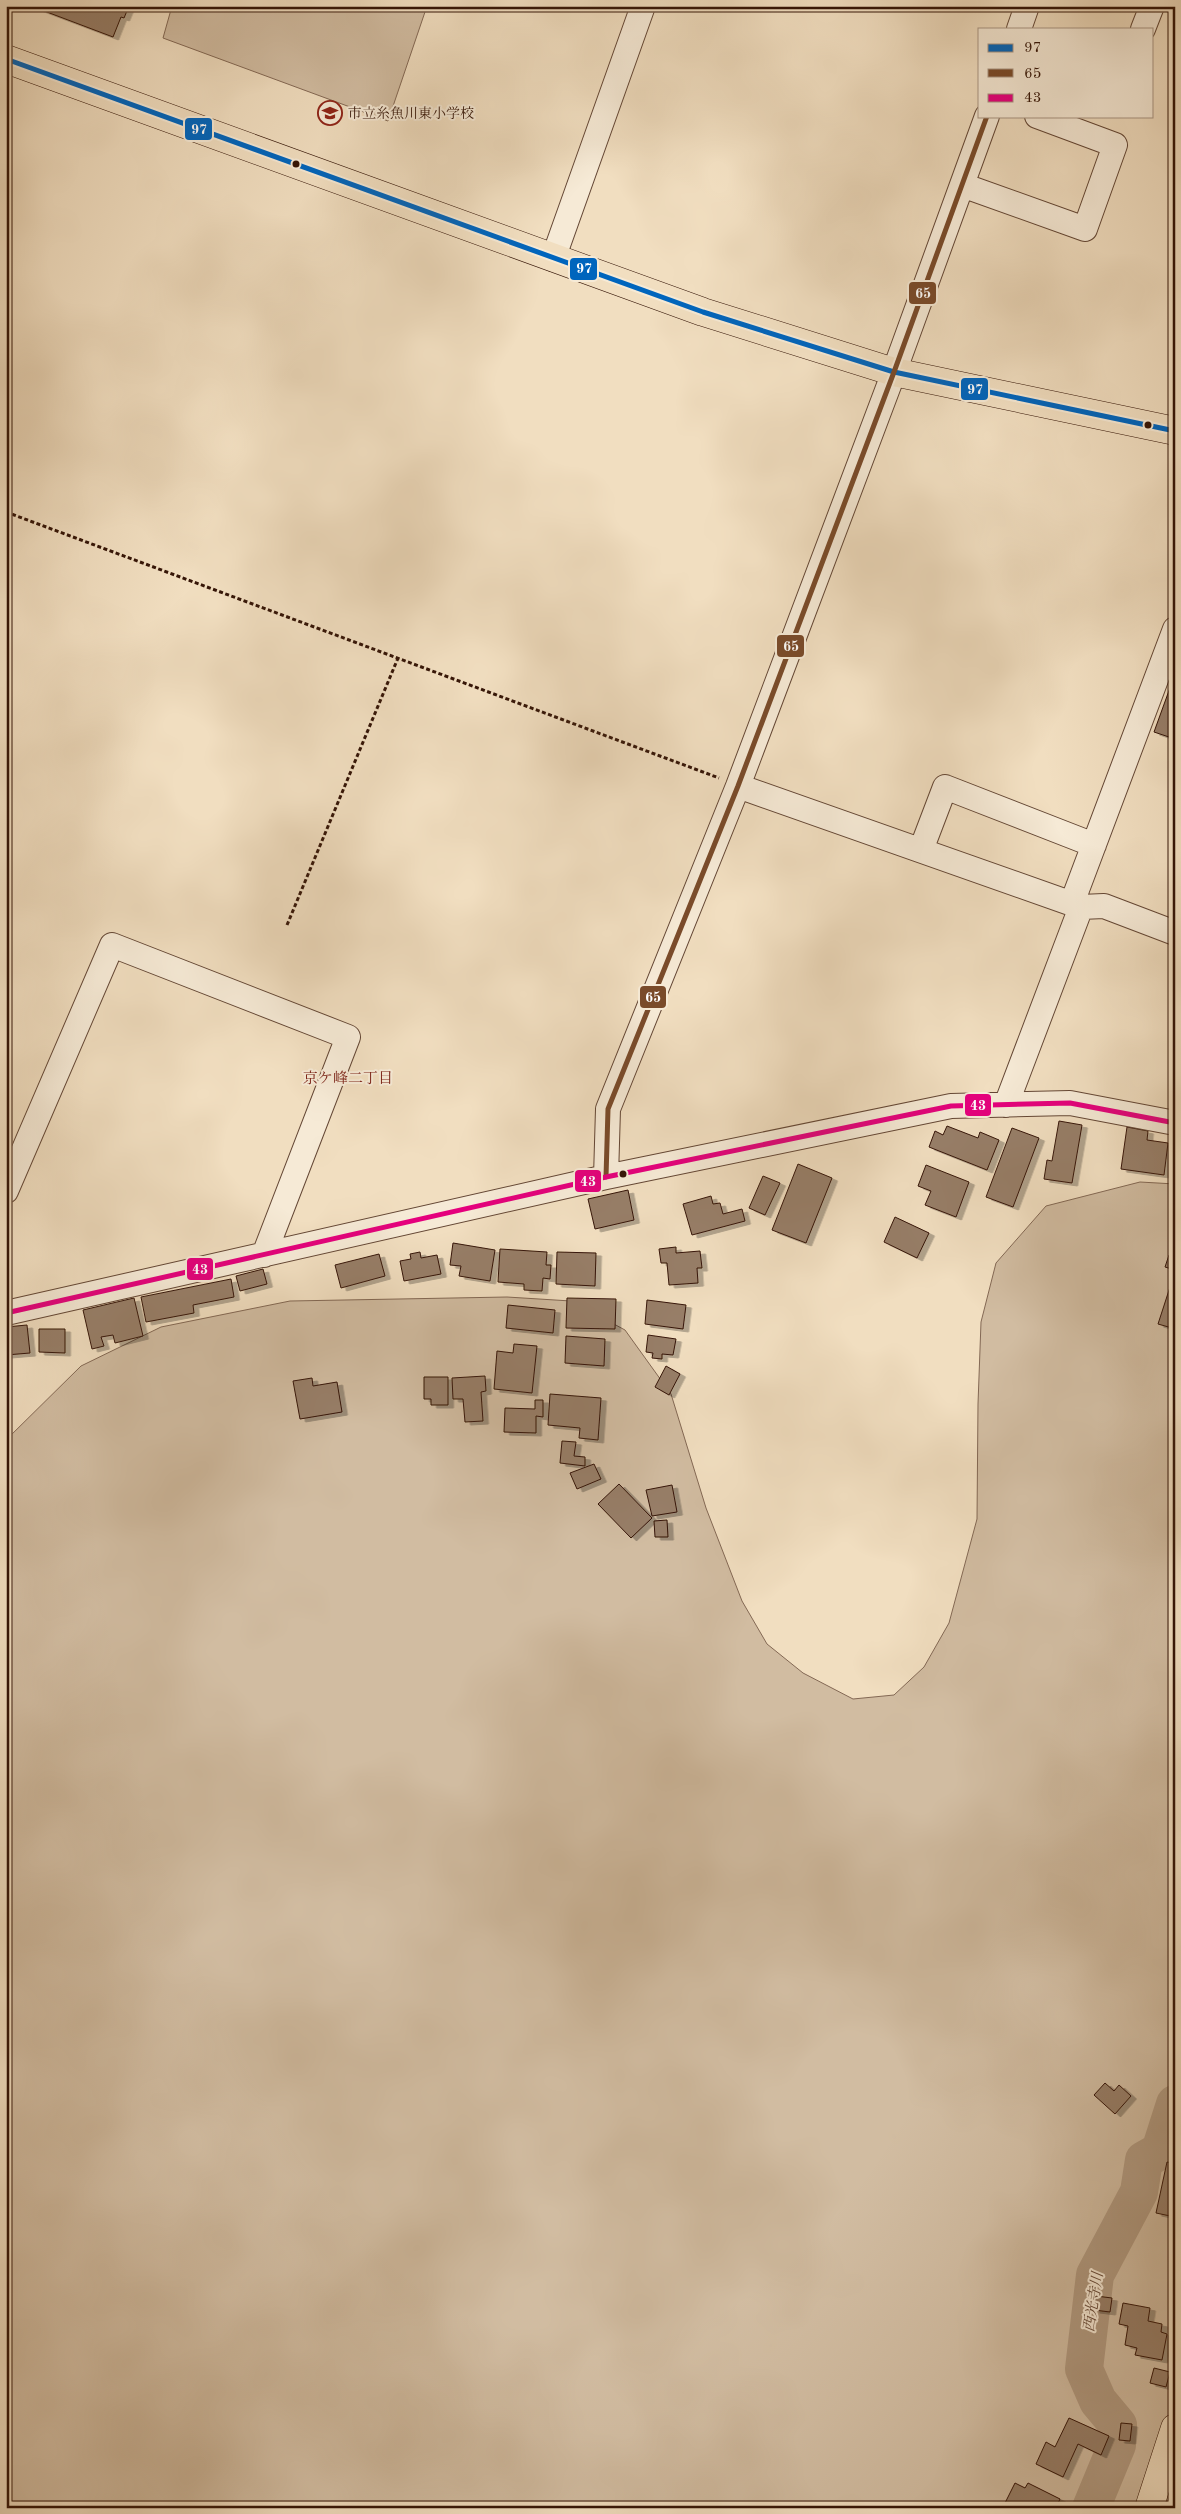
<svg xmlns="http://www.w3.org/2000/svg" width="1181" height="2514" viewBox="0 0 1181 2514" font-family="'Old Standard TT','Noto Serif JP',serif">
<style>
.green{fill:#d1bca1;stroke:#836854}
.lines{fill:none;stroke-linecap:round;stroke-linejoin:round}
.river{stroke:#b19a81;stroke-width:38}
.building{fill:#977e67;stroke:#351507;filter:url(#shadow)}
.minor-casing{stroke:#644735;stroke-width:26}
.major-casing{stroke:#351507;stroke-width:29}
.path{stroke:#351507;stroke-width:3;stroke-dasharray:4 2.5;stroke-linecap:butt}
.minor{stroke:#f6ead6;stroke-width:24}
.major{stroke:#f1dec0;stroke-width:28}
.bus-1-casing{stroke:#f6ead6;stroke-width:9}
.bus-2-casing{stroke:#f6ead6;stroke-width:9}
.bus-3-casing{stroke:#f6ead6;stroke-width:9}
.bus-1{stroke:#0065bd;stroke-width:5}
.bus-2{stroke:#7a4b2a;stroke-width:5}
.bus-3{stroke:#e5007d;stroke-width:5}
.bus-dot{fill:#351507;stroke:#f6ead6;stroke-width:2}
.labels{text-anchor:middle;stroke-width:4;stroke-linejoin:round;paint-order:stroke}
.poi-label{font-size:14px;fill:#351507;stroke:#f6ead6;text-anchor:start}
.neighbourhood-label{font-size:15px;fill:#7a1f14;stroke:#f6ead6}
.water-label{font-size:15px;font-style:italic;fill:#674a38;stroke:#f6ead6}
.line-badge{stroke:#f6ead6;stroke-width:2}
.badge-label{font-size:14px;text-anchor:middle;font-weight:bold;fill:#fff}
</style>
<defs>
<filter id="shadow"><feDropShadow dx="5.5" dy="3" stdDeviation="0" flood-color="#0004"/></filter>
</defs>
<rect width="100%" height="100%" fill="#f1dec0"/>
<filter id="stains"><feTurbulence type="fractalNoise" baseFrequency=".004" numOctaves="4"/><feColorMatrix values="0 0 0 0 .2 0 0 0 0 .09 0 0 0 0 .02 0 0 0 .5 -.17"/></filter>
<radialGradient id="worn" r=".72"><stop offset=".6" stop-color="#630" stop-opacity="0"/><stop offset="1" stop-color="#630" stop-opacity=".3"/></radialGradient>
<path class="green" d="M172 6H427L388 121 163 38Z
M1140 1182 1175 1184 1174 2508H6V1440L81 1366 161 1327 290 1301 507 1297 571 1301 625 1330 671 1394 706 1508 742 1601 767 1644 803 1673 853 1699 894 1695 924 1667 949 1623 977 1519 978 1404 981 1322 996 1263 1046 1206Z"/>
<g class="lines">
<path class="river" d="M1091 2508 1117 2445 1118 2425 1098 2401 1084 2369 1095 2275 1139 2192 1144 2160 1160 2151 1175 2104"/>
</g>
<path class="building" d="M31 6H129L124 18 121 17 113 37Z
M1175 674V739L1154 732Z
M1059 1121 1082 1125 1072 1183 1044 1179 1047 1160 1052 1161Z
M947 1126 978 1138 980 1132 999 1140 987 1170 929 1147 935 1131 943 1135Z
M1127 1127 1148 1131 1147 1140 1168 1143 1164 1175 1121 1169Z
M1012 1128 1039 1138 1013 1207 986 1197Z
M798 1164 832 1178 806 1243 772 1230Z
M926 1165 969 1182 956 1217 925 1205 931 1191 918 1186Z
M763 1176 780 1183 765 1215 749 1208Z
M628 1190 634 1220 595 1229 588 1199Z
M711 1196 713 1204 720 1203 723 1214 742 1209 745 1221 692 1235 683 1204Z
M895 1217 929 1233 917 1258 884 1242Z
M453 1243 495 1250 490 1281 459 1276 461 1266 450 1265Z
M676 1247V1253L700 1251 702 1268H697L698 1283 669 1285 667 1263H661L659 1249Z
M500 1249 547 1252 546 1265H551L550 1279 543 1278 542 1291 524 1290V1284L498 1282Z
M420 1252 421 1258 437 1255 441 1274 404 1281 400 1261 411 1259 410 1254Z
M557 1252 596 1253 595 1286 556 1284Z
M379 1254 385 1276 341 1288 335 1265Z
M1169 1255 1175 1257V1270L1165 1267Z
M263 1269 267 1284 240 1291 236 1276Z
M231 1279 234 1297 193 1305 194 1313 146 1322 141 1297Z
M1172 1281 1175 1282V1336L1170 1335 1172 1328 1158 1324Z
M134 1298 143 1336 115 1343 113 1335 101 1337 104 1346 92 1349 83 1310Z
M567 1298 616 1299 615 1329 566 1328Z
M647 1300 686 1305 683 1329 645 1324Z
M508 1305 555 1310 553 1333 506 1328Z
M27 1325 30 1353 6 1355V1327Z
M39 1329H65V1353L39 1352Z
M648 1335 676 1339 673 1355 662 1354V1359L652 1358 653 1353 646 1352Z
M566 1336 605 1339 604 1366 565 1363Z
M514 1344 537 1346 532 1393 494 1389 497 1351 513 1353Z
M666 1366 680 1374 669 1395 655 1387Z
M485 1376 486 1391 481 1392 483 1421 465 1422 463 1399H453L452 1378Z
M424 1377H448V1405H431V1399H424Z
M312 1378 313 1386 337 1382 342 1412 300 1419 293 1381Z
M550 1394 601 1398 598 1440 579 1438 580 1428 548 1425Z
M535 1400H543V1417L536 1416V1433L504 1432 505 1408 535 1409Z
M562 1441 576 1442 574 1456 585 1457V1466L560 1463Z
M594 1464 601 1479 577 1489 570 1473Z
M619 1484 652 1518 631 1538 598 1504Z
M672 1485 677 1512 652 1516 646 1490Z
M667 1520 668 1537H655L654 1521Z
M1105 2083 1114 2091 1119 2085 1131 2096 1115 2114 1094 2095Z
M1175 2152V2217L1156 2213 1167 2162 1172 2163Z
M1096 2296 1112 2298 1110 2312 1094 2310Z
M1123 2303 1150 2308 1148 2321 1162 2324 1161 2332 1167 2334 1162 2360 1135 2355 1137 2348 1125 2345 1128 2326 1119 2324Z
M1154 2368 1170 2372 1166 2387 1150 2383Z
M1069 2418 1109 2436 1101 2455 1078 2444 1063 2477 1036 2464 1046 2442 1055 2447Z
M1121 2423 1132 2424 1130 2441 1119 2440Z
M1015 2483 1025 2488 1028 2483 1060 2499 1056 2508H1010L1004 2505Z"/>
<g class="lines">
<defs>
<path id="minor" d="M1019 29 1027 6
M1143 29 1152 6
M962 185 1085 229 1115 145 1037 116
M553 259 643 6
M738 786 1081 907 1104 906 1175 933
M921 850 945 787 1094 845
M1072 903 1175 629
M1006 1105 1081 907
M606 1177 608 1109 738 786 894 372 987 116
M6 1191 112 945 348 1037 264 1255
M6 1313 606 1177 951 1106 1070 1103 1175 1123"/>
<path id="major" d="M6 59 703 312 894 372 1175 431
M1149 2508 1175 2428"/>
</defs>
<use href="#minor" class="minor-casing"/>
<use href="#major" class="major-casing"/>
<path class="path" d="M6 512 719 778
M287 925 398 658"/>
<use href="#minor" class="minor"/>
<use href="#major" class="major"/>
<defs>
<path id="bus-1" d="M6 59 703 312 894 372 1175 431"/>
<path id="bus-2" d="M606 1177 608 1109 738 786 894 372 987 116"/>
<path id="bus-3" d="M6 1313 606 1177 951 1106 1070 1103 1175 1123"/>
</defs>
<use href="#bus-1" class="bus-1-casing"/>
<use href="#bus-2" class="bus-2-casing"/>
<use href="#bus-3" class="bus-3-casing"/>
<use href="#bus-1" class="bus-1"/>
<use href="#bus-2" class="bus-2"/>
<use href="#bus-3" class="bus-3"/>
</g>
<defs>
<symbol id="school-ring" viewBox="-11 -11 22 22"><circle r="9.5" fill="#f6ead6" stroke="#8f2418" stroke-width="1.5"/><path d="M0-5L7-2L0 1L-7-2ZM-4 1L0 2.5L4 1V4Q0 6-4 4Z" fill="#8f2418"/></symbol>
</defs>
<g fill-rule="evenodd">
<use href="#school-ring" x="316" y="99" width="28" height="28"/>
</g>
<g class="bus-dot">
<circle cx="296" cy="164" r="4.5"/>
<circle cx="1148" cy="425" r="4.5"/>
<circle cx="623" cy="1174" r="4.5"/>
</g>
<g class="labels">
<g class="poi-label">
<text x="348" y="118">市立糸魚川東小学校</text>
</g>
<g class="neighbourhood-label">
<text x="348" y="1083">京ケ峰二丁目</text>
</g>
<g class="water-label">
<text transform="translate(1093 2302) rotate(-81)" y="5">西光寺川</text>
</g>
</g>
<g class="line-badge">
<rect x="184" y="117" width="29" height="24" rx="5" fill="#0065bd"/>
<rect x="569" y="257" width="29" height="24" rx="5" fill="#0065bd"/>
<rect x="908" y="281" width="29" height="24" rx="5" fill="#7a4b2a"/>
<rect x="960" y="377" width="29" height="24" rx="5" fill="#0065bd"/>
<rect x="776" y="634" width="29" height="24" rx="5" fill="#7a4b2a"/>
<rect x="639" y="985" width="28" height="24" rx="5" fill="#7a4b2a"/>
<rect x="964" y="1093" width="28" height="24" rx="5" fill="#e5007d"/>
<rect x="574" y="1169" width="28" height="24" rx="5" fill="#e5007d"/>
<rect x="186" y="1257" width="28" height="24" rx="5" fill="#e5007d"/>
</g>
<g class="badge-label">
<text x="199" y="134">97</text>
<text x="584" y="273">97</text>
<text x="923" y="298">65</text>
<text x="975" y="394">97</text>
<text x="791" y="651">65</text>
<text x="653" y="1002">65</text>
<text x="978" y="1110">43</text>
<text x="588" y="1186">43</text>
<text x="200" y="1274">43</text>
</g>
<rect width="1181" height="2514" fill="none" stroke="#f1dec0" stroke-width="25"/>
<rect x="8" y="8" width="1166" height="2499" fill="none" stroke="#351507" stroke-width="2.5"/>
<rect x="12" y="12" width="1156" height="2489" fill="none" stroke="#351507"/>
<rect x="978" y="28" width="175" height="90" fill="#f6ead6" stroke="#a99583"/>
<rect x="988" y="44" width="25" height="8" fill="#0065bd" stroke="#a99583"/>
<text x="1024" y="52" font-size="15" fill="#351507">97</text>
<rect x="988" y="69" width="25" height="8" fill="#7a4b2a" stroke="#a99583"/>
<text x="1024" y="78" font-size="15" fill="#351507">65</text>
<rect x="988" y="94" width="25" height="8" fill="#e5007d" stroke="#a99583"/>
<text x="1024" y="102" font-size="15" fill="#351507">43</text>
<rect width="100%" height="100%" filter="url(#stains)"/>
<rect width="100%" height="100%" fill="url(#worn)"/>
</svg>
